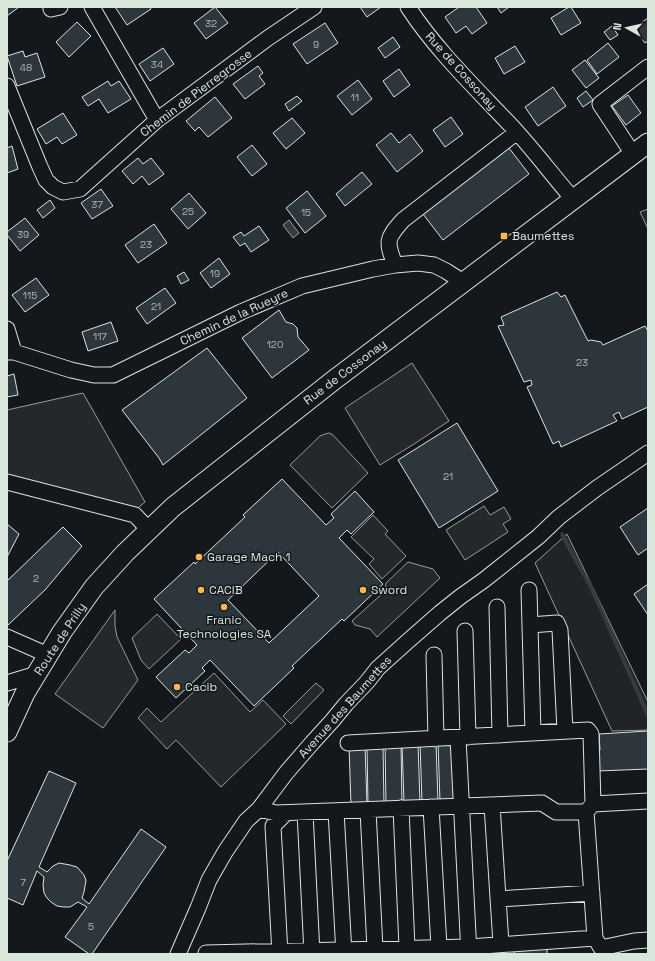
<svg xmlns="http://www.w3.org/2000/svg" width="655" height="961" viewBox="0 0 655 961" font-family="'Space Grotesk',sans-serif">
<style>
.green{fill:#202428;stroke:#939e99}
.parking{fill:#24282b;stroke:#939e99}
.water{fill:#363b3e;stroke:#939e99}
.lines{fill:none;stroke-linecap:round;stroke-linejoin:round}
.stream{stroke:#363b3e;stroke-width:4}
.building{fill:#2c363c;stroke:#d8e6dc;fill-rule:evenodd}
.minor-casing{stroke:#d8e6dc;stroke-width:17}
.major-casing{stroke:#d8e6dc;stroke-width:21}
.minor{stroke:#14181c;stroke-width:15}
.major{stroke:#14181c;stroke-width:19}
.poi-dot{fill:#ffb74d;stroke:#14181c;stroke-width:1.5}
.labels{text-anchor:middle;stroke-width:3;stroke-linejoin:round;paint-order:stroke}
.number-label{font-size:10px;fill:#adbab4}
.street-label{font-size:12px;fill:#d8e6dc;stroke:#14181c}
.poi-label{font-size:12px;fill:#d8e6dc;stroke:#14181c;text-anchor:start}
</style>
<rect width="100%" height="100%" fill="#14181c"/>
<path class="green" d="M567 534 648 702V730L612 731 535 563Z"/>
<path class="parking" d="M648 209V229L640 212Z
M412 363 449 421 414 444 380 465 345 408Z
M83 393 145 502 133 512 7 475V410Z
M329 433 333 435 368 473 332 508 290 465 320 436 325 434Z
M484 506 490 515 504 507 511 519 503 524 508 532 465 560 446 530Z
M373 515 388 531 385 534 406 556 382 579 369 564 374 559 351 537Z
M408 562 433 569 440 578 377 637 370 629 355 625 352 621 385 591 386 583Z
M115 610V626L117 637 138 680 103 728 55 694Z
M157 614 181 639 149 669 141 660 132 638Z
M214 673 250 712 263 700 286 724 221 787 176 740 167 749 138 718 147 708 161 722Z
M316 683 324 690 291 724 283 716Z"/>
<path class="water" d="M289 220 299 233 293 238 283 225Z"/>
<g class="lines">
<path class="stream" d="M562 534 573 555 591 587 648 715"/>
</g>
<path class="building" d="M7 7H19L7 16Z
M115 7H150L151 9 127 25Z
M215 7 228 23 206 39 194 23Z
M360 7H381L367 17Z
M459 7H476L487 23 472 34 466 26 456 33 445 17Z
M497 7H509L501 13Z
M569 7H571L581 23 561 35 551 18Z
M648 18V41L645 43 634 28Z
M77 22 91 36 69 57 56 42Z
M325 23 338 43 307 64 293 44Z
M612 26 618 35 610 40 604 32Z
M393 37 400 47 385 58 378 48Z
M608 43 619 57 597 74 587 60Z
M515 46 525 62 504 74 495 58Z
M163 48 174 64 150 81 139 64Z
M23 51 25 57 37 53 45 77 17 86 7 56Z
M585 60 599 78 586 88 572 70Z
M258 66 263 73 259 76 265 84 245 99 233 84Z
M399 69 410 85 394 97 383 81Z
M358 80 372 99 352 115 337 96Z
M108 81 111 86 119 81 131 99 108 113 99 99 88 106 82 97Z
M553 87 566 106 538 126 525 107Z
M586 91 593 100 583 107 577 98Z
M628 95 641 113 626 125 612 106Z
M297 96 302 101 289 111 285 104Z
M215 97 232 118 208 137 199 127 195 131 186 121Z
M63 113 77 135 62 144 57 137 46 144 37 129Z
M451 117 463 134 445 147 433 130Z
M292 118 305 133 286 149 273 133Z
M391 133 399 143 410 134 423 151 397 172 376 145Z
M252 145 267 164 252 176 237 157Z
M12 146 18 169 7 173V148Z
M509 148 529 174 443 240 423 214Z
M138 158 143 164 151 158 164 174 149 185 142 176 133 184 122 171Z
M362 172 372 184 345 206 336 194Z
M101 189 113 206 92 219 81 203Z
M307 191 326 216 305 233 286 208Z
M189 193 206 213 188 229 171 209Z
M50 200 55 208 43 218 37 210Z
M25 218 39 235 20 251 7 235V232Z
M154 224 167 243 138 263 125 245Z
M259 226 269 240 251 252 245 243 240 246 233 237 241 232 244 236Z
M219 258 230 274 211 288 200 273Z
M184 272 189 280 181 284 177 276Z
M36 278 49 295 25 312 12 295Z
M165 288 176 303 147 324 136 308Z
M557 292 561 297 565 295 588 341 591 340 601 342 603 345 645 326 648 331V407L622 419 619 412 613 415 617 421 561 447 559 441 553 444 527 387 532 385 531 380 524 382 498 326 504 325 501 317Z
M279 310 286 322 293 324 297 328 298 337 309 350 272 378 242 338Z
M111 322 118 341 88 351 82 332Z
M207 348 247 398 163 465 159 458 122 410Z
M14 374 18 395 7 397V376Z
M457 423 498 491 439 528 398 460Z
M282 479 326 525 334 518 331 514 355 491 374 512 351 534 347 530 339 538 383 584 344 621 342 619 292 666 294 668 254 706 210 660 202 668 205 671 176 698 156 677 185 650 189 653 197 645 154 599 194 562 195 564 245 517 243 515ZM278 552 319 596 269 643 228 600Z
M648 508V548L638 555 620 527Z
M7 524 19 534 7 557Z
M63 527 82 546 45 590 8 625 7 624V581Z
M648 584V615L634 594Z
M648 731V769L597 771 596 750H600L599 734Z
M438 742H454L456 802H440Z
M418 743 420 803H404L402 744Z
M420 743H436L438 802 422 803Z
M385 744H401L402 804H386Z
M365 745 367 805H351L349 746Z
M367 745H383L384 804 368 805Z
M49 771 76 783 39 867 47 872 53 866 59 863 70 865 77 867 84 875 86 880 84 892 82 898 89 904 141 829 166 847 92 954H89L65 937 87 907 78 902 70 907H64L57 906 51 902 47 898 44 893 43 885 44 877 37 871 23 905 7 898V861Z
M547 946V954H514V948Z"/>
<g class="lines">
<defs>
<path id="minor" d="M92 7 157 120
M408 7C438 53 479 91 516 131 536 153 554 177 573 199
M51 9 60 7
M7 86 40 167 46 180 53 187 63 192 80 189 157 120 268 38 314 7
M633 154 600 104 648 67
M395 265C386 241 386 239 403 220L517 132
M7 329 14 352
M7 352H14L71 370 94 375H113L241 312 302 286 373 269 395 265 418 263 434 265 446 271 463 282
M7 482 135 515 149 530
M529 590 533 733
M497 607 500 735
M530 625 557 623 560 630 565 731
M465 631 468 737
M7 637 48 655
M434 655 436 739
M7 683 37 674
M458 738 469 954
M348 743 588 730 591 734 593 804
M492 805 501 944
M431 807 439 947
M401 808 407 948
M259 809 276 813 542 803 556 812H586L593 804 648 801
M368 810 375 949
M336 811 344 954
M305 812 312 954
M586 812 595 938
M498 899 592 893
M601 948 634 941 648 940
M206 953 469 947 595 938 601 948
M178 954 198 908 209 880 225 852 246 821 259 809 286 773 312 743 332 721 346 704 367 682 378 668 408 641 440 613 460 597 484 580 538 537 559 517 597 488 648 453
M280 954 273 826 286 813"/>
<path id="major" d="M7 732 25 693 62 632 94 587 125 553 173 507 334 380 648 143"/>
</defs>
<use href="#minor" class="minor-casing"/>
<use href="#major" class="major-casing"/>
<use href="#minor" class="minor"/>
<use href="#major" class="major"/>
</g>
<g class="poi-dot">
<rect x="500" y="232" width="8" height="8" rx="2"/>
<circle cx="199" cy="557" r="4"/>
<circle cx="201" cy="590" r="4"/>
<circle cx="363" cy="590" r="4"/>
<circle cx="224" cy="607" r="4"/>
<circle cx="177" cy="687" r="4"/>
</g>
<g class="labels">
<g class="number-label">
<text x="211" y="27">32</text>
<text x="316" y="48">9</text>
<text x="157" y="68">34</text>
<text x="26" y="71">48</text>
<text x="355" y="101">11</text>
<text x="97" y="208">37</text>
<text x="188" y="215">25</text>
<text x="306" y="216">15</text>
<text x="23" y="238">39</text>
<text x="146" y="248">23</text>
<text x="215" y="277">19</text>
<text x="30" y="299">115</text>
<text x="156" y="310">21</text>
<text x="100" y="340">117</text>
<text x="275" y="348">120</text>
<text x="582" y="366">23</text>
<text x="448" y="480">21</text>
<text x="36" y="582">2</text>
<text x="23" y="886">7</text>
<text x="91" y="930">5</text>
</g>
<g class="street-label">
<text transform="translate(461 71) rotate(48)" y="4">Rue de Cossonay</text>
<text transform="translate(196 93) rotate(-37)" y="4">Chemin de Pierregrosse</text>
<text transform="translate(234 317) rotate(-25)" y="4">Chemin de la Rueyre</text>
<text transform="translate(345 372) rotate(-37)" y="4">Rue de Cossonay</text>
<text transform="translate(60 639) rotate(-57)" y="4">Route de Prilly</text>
<text transform="translate(345 707) rotate(-48)" y="4">Avenue des Baumettes</text>
</g>
<g class="poi-label">
<text x="512" y="240">Baumettes</text>
<text x="207" y="561">Garage Mach 1</text>
<text x="209" y="594">CACIB</text>
<text x="371" y="594">Sword</text>
<text x="224" y="624" text-anchor="middle">Franic<tspan x="224" dy="14">Technologies SA</tspan></text>
<text x="185" y="691">Cacib</text>
</g>
</g>
<rect width="655" height="961" fill="none" stroke="#d8e6dc" stroke-width="16"/>
<g transform="translate(627 28) rotate(278)" stroke="#14181c" stroke-width="3" paint-order="stroke">
<path d="M0-3L7 15L0 10L-7 15Z" fill="#d8e6dc"/>
<text y="-6" font-size="11" font-weight="bold" text-anchor="middle" fill="#d8e6dc">N</text>
</g>
</svg>
